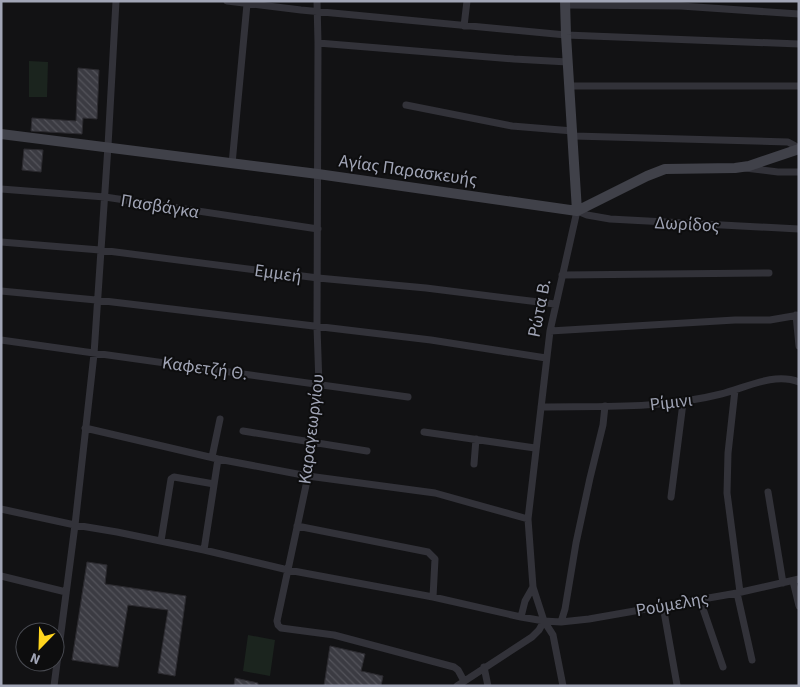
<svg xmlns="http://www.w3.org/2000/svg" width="800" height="687" viewBox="0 0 800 687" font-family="'Source Sans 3',sans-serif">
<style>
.garden{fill:#1b241e}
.building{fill:url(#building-back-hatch);stroke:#2c2b30}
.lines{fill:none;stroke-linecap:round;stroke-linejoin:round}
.street{stroke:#323239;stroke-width:7}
.secondary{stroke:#404149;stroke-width:10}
.labels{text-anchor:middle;stroke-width:4;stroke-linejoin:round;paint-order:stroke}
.street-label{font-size:18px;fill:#a1a5b6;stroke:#0d0d0e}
</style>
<defs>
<pattern id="building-back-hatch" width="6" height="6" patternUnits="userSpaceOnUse" patternTransform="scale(1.25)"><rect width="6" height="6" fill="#3b3b42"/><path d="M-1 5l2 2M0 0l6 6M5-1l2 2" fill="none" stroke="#54545b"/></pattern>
</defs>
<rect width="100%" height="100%" fill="#121214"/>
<path class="garden" d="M29 61 48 62 47 97H29Z
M248 635 275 640 270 676 243 671Z"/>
<path class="building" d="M78 68 99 70 97 119 83 118 82 134 31 131 32 118 76 121Z
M24 149 43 150 41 172 22 170Z
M87 562 107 565 105 584 186 596 175 676 158 673 168 610 128 605 118 667 72 660Z
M330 646 365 654 361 671 383 676 381 686H324Z
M235 678 258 683V686H234Z"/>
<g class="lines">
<path class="street" d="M227 1 301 10 566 35 799 44
M317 1 318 43 317 327 319 385 308 476 277 621 278 625 281 628 334 635 454 667 458 670 464 681
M565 5 681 6 799 14
M464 26 467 1
M318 43 514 59 568 62
M570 86H799
M406 105 512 126 573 131
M574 136 788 142 799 148
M232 164 247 4
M745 168 778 172H799
M1 189 105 197 318 229
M1 242 100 250 318 278 426 288 555 304
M562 275 769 273
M1 291 96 300 431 340 546 358
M796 315 799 346
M550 331 735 320H770L799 315
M1 340 408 397
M735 390 728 453 727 493 740 592
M541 407C601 406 662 409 721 394 745 388 774 372 799 382
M85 428 218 459 308 476 435 493 528 519
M243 431 367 451
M424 432 535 448
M212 457 220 419
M474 464 476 439
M768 492 783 583
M671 497 683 403
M1 509 75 525 117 532 204 550 288 570 433 597 521 617 544 621 561 622 589 619 737 593 799 579
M297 526 428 552 435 559 433 597
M161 541 171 479 174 477 214 484
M204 550 218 459
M1 576 66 592
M793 581 799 606
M737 593 752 660
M700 600 723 667
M663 606 677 685
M521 617 525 601 533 587
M561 622 565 609 576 543 590 478 603 425 605 406
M484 667 488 686
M54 686 75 525 94 354 108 146 116 1
M457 686 532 637 539 630 544 621
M563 686 553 635 544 621 533 587 528 519 550 331 577 211 587 215 610 219 799 229"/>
<path class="secondary" d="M565 1 566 35 577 211
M1 134 318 174 577 211 647 176 665 169 735 168 749 166 799 149"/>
</g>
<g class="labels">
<g class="street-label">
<text transform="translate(408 170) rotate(8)" y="6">Αγίας Παρασκευής</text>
<text transform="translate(160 206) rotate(9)" y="6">Πασβάγκα</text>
<text transform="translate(687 224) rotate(3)" y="6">Δωρίδος</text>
<text transform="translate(278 273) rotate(8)" y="6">Εμμεή</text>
<text transform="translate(539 308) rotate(-79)" y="6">Ρώτα Β.</text>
<text transform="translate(205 368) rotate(8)" y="6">Καφετζή Θ.</text>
<text transform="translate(671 402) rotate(-7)" y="6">Ρίμινι</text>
<text transform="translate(311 429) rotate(-83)" y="6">Καραγεωργίου</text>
<text transform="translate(672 604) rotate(-10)" y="6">Ρούμελης</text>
</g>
</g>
<rect width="800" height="687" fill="none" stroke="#a1a5b6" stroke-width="5"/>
<g transform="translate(40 647) rotate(203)"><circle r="24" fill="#0d0d0e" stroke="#484a51"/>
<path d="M0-4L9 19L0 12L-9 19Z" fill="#ffd51e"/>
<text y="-8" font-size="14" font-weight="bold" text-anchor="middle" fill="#a1a5b6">N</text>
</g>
</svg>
